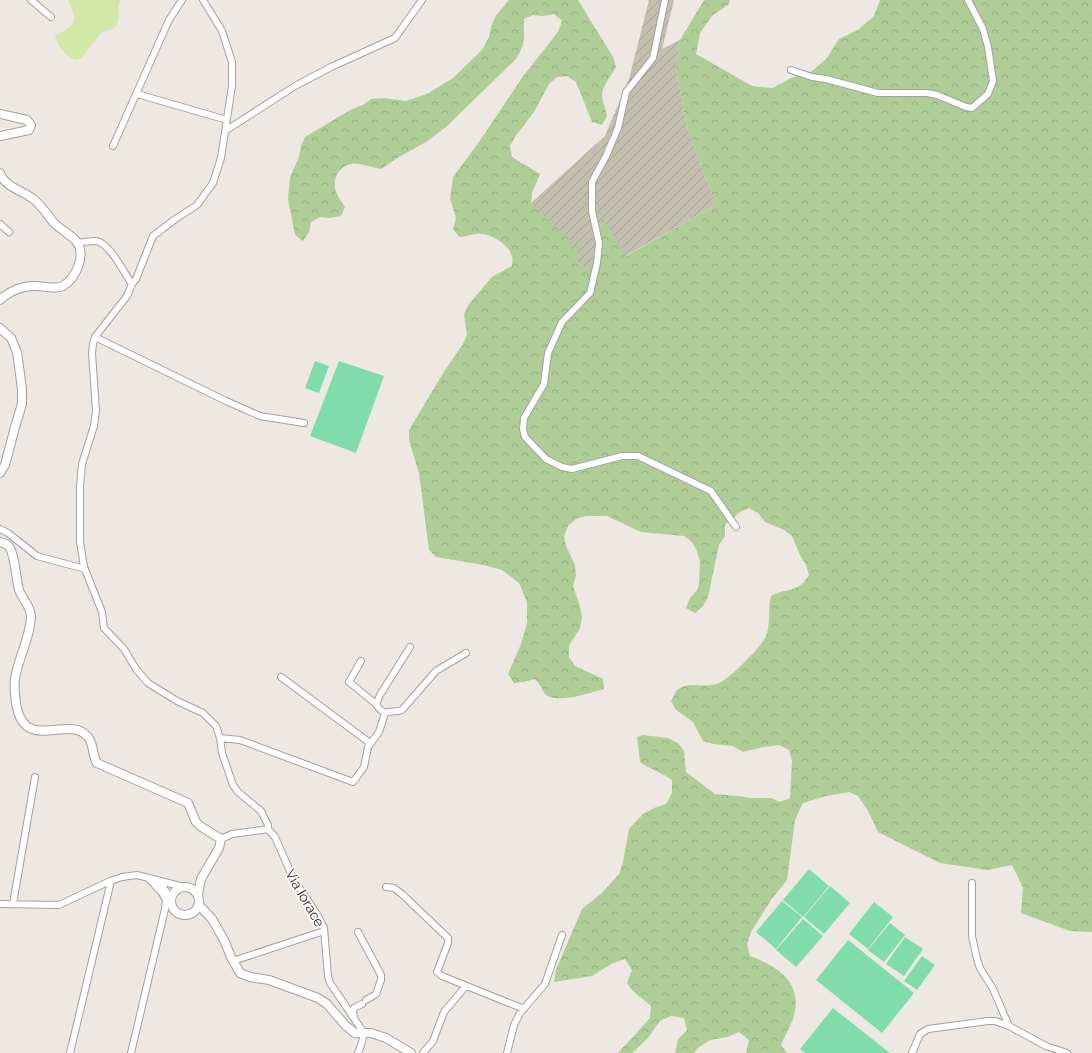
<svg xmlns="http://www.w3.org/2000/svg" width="1092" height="1053" viewBox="0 0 1092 1053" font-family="Raleway,sans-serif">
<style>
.construction{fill:url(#construction-furrows)}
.grass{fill:#d1e8a8}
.forest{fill:url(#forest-crowns)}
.pitch{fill:#81dcab}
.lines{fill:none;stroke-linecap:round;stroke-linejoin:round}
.minor-casing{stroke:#a1a1a1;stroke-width:8}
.tertiary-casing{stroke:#a1a1a1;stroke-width:10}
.minor{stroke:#fff;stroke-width:6}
.tertiary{stroke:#fff;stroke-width:8}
.labels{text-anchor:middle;stroke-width:3.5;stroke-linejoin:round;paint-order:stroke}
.street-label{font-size:14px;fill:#1d1d1d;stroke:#fff}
</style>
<defs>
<pattern id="construction-furrows" width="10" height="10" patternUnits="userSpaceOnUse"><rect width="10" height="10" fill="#c2bfae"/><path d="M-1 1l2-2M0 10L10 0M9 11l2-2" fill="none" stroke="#a6a495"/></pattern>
<pattern id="forest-crowns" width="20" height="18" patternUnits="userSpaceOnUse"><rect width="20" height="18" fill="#afcd97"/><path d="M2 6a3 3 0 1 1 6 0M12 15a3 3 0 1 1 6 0" fill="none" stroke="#96b082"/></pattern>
</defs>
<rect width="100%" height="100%" fill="#eee8e2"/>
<path class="construction" d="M649 0H674L662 49 680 40 676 69 687 127 716 205 625 256 602 218 590 272 577 262 531 203 605 136 629 79Z"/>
<path class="grass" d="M68 0H120C117 11 121 17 115 28L102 32 83 56 77 60C66 57 58 47 55 36 77 24 78 23 68 0Z"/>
<path class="forest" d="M509 0H578L613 57 616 67C612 75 601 87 602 97 603 103 606 110 607 116L602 125 592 122 576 82 567 76 557 77 549 84 534 112 515 137 510 146 512 157 540 174 532 193 531 203 578 248 577 262 590 271 602 217 626 256 716 205 687 127 676 69 680 40 704 0H730L729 4 712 16 700 33 696 54 752 86 773 88 791 78 811 72 827 58 839 39 858 30 874 16 880 0H1092V932L1070 931 1021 913 1023 888 1012 865 988 870 940 863 878 832 868 811 858 796 849 792 826 796 803 803 795 820 787 880 771 900 751 932 747 944 750 956C780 967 804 984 793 1019 790 1028 784 1036 781 1045L787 1053H746L749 1040 739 1032 727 1037 710 1040 699 1047 694 1053H675L678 1039 687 1030 684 1018 671 1016 660 1021 647 1039 632 1053H618L650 1018 651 1006C643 998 632 993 627 983L632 970 625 959 613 963 592 976 554 982 556 970 582 909 602 893 619 874 623 862 629 829 643 814 654 808 666 804 672 793V780C661 772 651 770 640 762L637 737 643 735 668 738 678 743 684 751 686 772 715 794 738 796 749 798H771L780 802 790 798 792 760 789 750 779 745 763 747 743 752 733 746 713 744 703 741 693 722 676 710 671 701C673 698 675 693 677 690 689 680 705 689 719 683 730 678 759 649 765 638 772 625 767 609 771 596 788 587 797 594 809 575L806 565 800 555 792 536 784 530 765 522 758 513 749 508 740 512 725 525V536L719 545 708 597 703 606 695 613 686 608 690 598 698 589 699 583 700 561 697 551 692 542 684 536 641 532 607 516H586L576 519 568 526 564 536 566 546 575 565 576 576 573 586 580 606 582 617 580 628 569 646V657L575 666 603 679 604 689C592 692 555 705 545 694 541 689 541 683 534 679L524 682 514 683 508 674 521 644 527 623V602L519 583 502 570 484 565 436 557 429 550 419 473 409 440V430L445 370 463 344 467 335 464 314 469 304 492 277 512 266C512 263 513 260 512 257 510 245 492 234 481 234 475 233 466 237 459 237L453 229 456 218 450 199 453 177 479 142 524 75 558 32 562 21 554 14 543 16 533 15 524 19C523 38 527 42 516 59L446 127 426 142 399 157 381 169C372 168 359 162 351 164 340 166 333 177 335 188 336 194 341 201 345 207L341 216 330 218 320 217 311 222 309 232 303 241 295 235 288 199 290 177 299 157 301 146 305 137 352 109 363 105 371 99 383 98 406 101 427 94 453 78 482 50 489 37 491 27 495 17Z"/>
<path class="pitch" d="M315 361 329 366 319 393 305 388Z
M339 361 384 376 356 453 310 436Z
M809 869 829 886 803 917 783 900Z
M830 886 850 903 824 934 804 917Z
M782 901 802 917 776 949 756 932Z
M874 902 893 917 868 949 849 934Z
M803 919 823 936 796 967 776 950Z
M890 923 905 935 884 962 868 950Z
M905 937 923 949 904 976 886 964Z
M848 940 914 993 882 1033 816 980Z
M922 956 935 965 917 990 904 981Z
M833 1008 890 1053H805L800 1049Z"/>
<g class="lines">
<defs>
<path id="minor" d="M31 0 51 17
M203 0 222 31 232 62V86L221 158 213 183 197 205 174 220 153 236 136 279 132 284 127 296 95 337 93 344 92 353 96 411 94 426 82 464 80 486V542L84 567 102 612 104 628 124 649 136 669 148 683 177 701 203 713 216 726 220 738 222 753 233 785 238 792 261 811 268 825V829L262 830 232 834 221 839
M665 0 653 58 626 92 618 128 606 156 592 182V211L599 243 597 263 590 293 562 322 548 353 544 384 524 418 523 429 525 437 546 459 562 467 572 469 622 456H638L711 491 736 527
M791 70 812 77 826 79 878 93H927L937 95 966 107 972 108 988 94 993 81 988 47 983 29 968 0
M137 94 227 120
M225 131 295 86 331 67 395 38 422 0
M113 146 169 20 182 0
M0 224 9 232
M77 243C83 242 90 241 96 241 110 243 124 273 132 284
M95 337 226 401 260 416 304 423
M0 529 8 533 37 556 85 569
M361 661 349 682 376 704
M281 677 370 743
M385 713C375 706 375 706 380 695L410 647
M220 738 240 740 353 782 364 767 368 747 379 732 385 713C391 710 396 713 402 710L436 671 466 653
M268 829 275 837 293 878 318 916 324 928 328 976 330 983 364 1033 362 1042 358 1053
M156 882 163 887 171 899
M972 883V936L977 959 980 968 993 989 1009 1026 1046 1046 1067 1053
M386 887 394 888 403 895 448 938V943L437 972 442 976 524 1009
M0 904 59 905 110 881 122 877 137 875 184 887
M13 904 35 777
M358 932 381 975V980L376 994 366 1000
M233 961 324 931
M354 1017 353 1012 354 1008 362 1004
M70 1053 111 881
M131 1053 165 909 166 900 162 893 149 879
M423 1053 433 1041 444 1012 466 986
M507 1053 514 1025 520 1013 545 984 562 935
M912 1053 920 1034 928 1029 988 1021H995L1009 1026"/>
<path id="tertiary" d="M0 114 27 120 31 125 29 130 0 136
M0 173C5 187 21 190 32 198 42 205 47 215 54 223 61 230 70 234 76 241 87 254 76 278 63 286 54 290 45 286 36 286 24 285 9 291 0 300
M0 328 11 338 17 352 22 389V404L15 427 5 465 0 473
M0 542C4 543 8 544 10 548 15 557 16 578 19 590 22 599 31 606 31 617 30 639 18 658 15 679 14 686 15 696 16 703 24 755 69 713 88 737 94 744 92 755 97 763L188 803 196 822 200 826 221 839 219 848 201 879 198 894
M171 901a14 14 0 1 1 28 0a14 14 0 1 1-28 0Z
M199 905 212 919 224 940 231 957 240 973 250 977 269 980 318 998 327 1004 346 1026 355 1033H371L386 1038 411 1053"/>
</defs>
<use href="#minor" class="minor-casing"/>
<use href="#tertiary" class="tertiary-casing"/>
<use href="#minor" class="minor"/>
<use href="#tertiary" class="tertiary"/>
</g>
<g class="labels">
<g class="street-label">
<text transform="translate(305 898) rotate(60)" y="5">Via Iorace</text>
</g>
</g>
</svg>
